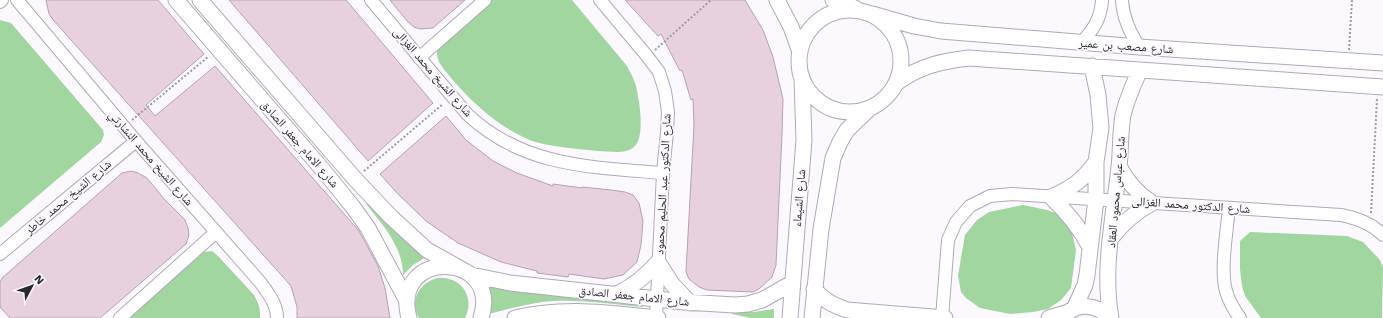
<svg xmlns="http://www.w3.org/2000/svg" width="1383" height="318" viewBox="0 0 1383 318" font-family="'Work Sans','Noto Naskh Arabic',sans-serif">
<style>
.green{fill:#a1d6a0}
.building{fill:#e7d1de;stroke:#b7a2ae}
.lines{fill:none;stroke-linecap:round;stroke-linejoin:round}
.minor-casing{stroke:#b2a8ba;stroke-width:14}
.tertiary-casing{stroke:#b2a8ba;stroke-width:17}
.path{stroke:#9e9ba1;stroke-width:2;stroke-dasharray:2 2;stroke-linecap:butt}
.minor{stroke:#fff;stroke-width:12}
.tertiary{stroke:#fff;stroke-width:15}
.labels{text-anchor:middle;stroke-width:3.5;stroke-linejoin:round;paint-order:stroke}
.street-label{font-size:12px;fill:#2a262d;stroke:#fbf9fd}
</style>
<rect width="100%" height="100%" fill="#fbf9fd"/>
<path class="green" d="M490 0H572L627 66C630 72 633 77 635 83 639 96 646 137 634 147 625 155 608 151 598 151 579 149 550 147 532 141 500 128 473 104 451 78 446 71 436 62 437 52 437 49 439 46 440 43Z
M0 20 11 23 103 130 104 135 101 142 0 228Z
M370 201 426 257 413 265 403 275C403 247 383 225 366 204Z
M1023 205 1047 210 1061 215 1072 233 1076 250 1071 288 1061 300 1048 309 1033 312 1010 314 980 308 966 298 961 292 958 276 965 235 977 220 989 212Z
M1250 232 1347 236 1363 242 1380 260 1383 267 1382 318H1261L1245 296 1242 286 1240 269V241Z
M212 251 218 256 254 295C258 302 261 310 260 318H128L198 255 203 252Z
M437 278C460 276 476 296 465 318H419C409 301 419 283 437 278Z
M486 284 644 300 643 307C611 304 573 298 542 302 523 305 504 310 485 315Z
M774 309V318H751L732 314V311L754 312Z"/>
<path class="building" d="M46 0H158L204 54 146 105 155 116 215 66 359 231 378 266 385 288 390 318H297V307L291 286 54 21 49 14Z
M229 0H346L433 103 368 161Z
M390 0H465L433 28 420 29 414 27 407 21Z
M625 0H745L763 30 773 57 783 99 782 134 776 265 772 277 759 289 753 292 707 290 699 287 689 279 686 272 694 125 693 99 691 100 682 70 680 71 661 34 658 36Z
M446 116 466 140 493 161 517 173 553 186V184L582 188V187L611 190 625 192 633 195 639 203 643 221 641 245 637 262 623 275 604 279 569 274 568 277 537 273V271L501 262 458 243 426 221 397 193 380 174Z
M131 171 138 173 147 178 165 200 185 220 188 228 189 235 186 244 100 318H10L0 307V282L2 278 122 173Z"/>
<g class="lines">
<defs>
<path id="minor" d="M17 0 136 141 260 282C268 293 277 304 277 318
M371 0 467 114C523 167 591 167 663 173
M600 0 647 56 659 72 665 91 668 112 667 132 663 173 656 318
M1122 0C1123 18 1130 32 1139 47
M0 2 2 0
M1081 43C1093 30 1101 19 1102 0
M419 58 485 0
M1229 208C1227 230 1220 270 1226 291 1229 301 1234 310 1240 318
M0 254 136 141
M120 318 215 233
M942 318 948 240 956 222 970 206 990 196 1012 194 1341 215C1357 218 1371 223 1383 235"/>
<path id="tertiary" d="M176 0 323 170 353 207 368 228 407 301
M200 0 355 179 391 217 427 250 461 269
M777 0 791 27 800 52
M833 0 855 8
M799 61a51 51 0 1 1 102 0a51 51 0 1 1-102 0Z
M872 14 914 26 941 31 1139 47 1383 63
M898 82C920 66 942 61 969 58L1383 87
M1112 237C1123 223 1135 212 1152 203 1137 193 1127 182 1119 166
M1090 247C1080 228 1067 212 1051 197 1072 188 1083 180 1096 162
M471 275 510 283 684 302 735 305 748 304 762 300 792 283
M814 289C823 300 833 305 847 310L945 318
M617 294C634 286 646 276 658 262L672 284 690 303
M1074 309 1085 285 1087 275 1096 199V162L1101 128 1098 95 1092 66
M409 318C390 248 502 251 481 318
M515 318C565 306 608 313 658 318
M790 318 804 140 802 79
M812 318 821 229 833 158 840 142 847 130 868 110
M1049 318 1069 312
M1063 318C1076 301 1097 304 1110 318
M1111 318C1102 269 1114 216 1119 167 1121 150 1120 132 1123 115 1127 99 1133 85 1140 70"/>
</defs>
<use href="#minor" class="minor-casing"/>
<use href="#tertiary" class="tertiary-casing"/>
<path class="path" d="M655 50 711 0
M1349 50 1352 0
M132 120 209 56
M364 171 443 104
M1371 213 1377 99"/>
<use href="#minor" class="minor"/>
<use href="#tertiary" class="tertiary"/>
</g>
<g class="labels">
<g class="street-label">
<text transform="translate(1126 46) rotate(4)" y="4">شارع مصعب بن عمير</text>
<text transform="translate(433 72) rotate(49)" y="4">شارع الشيخ محمد الغزالى</text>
<text transform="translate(300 144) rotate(49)" y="4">شارع الامام جعفر الصادق</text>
<text transform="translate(151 158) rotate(49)" y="4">شارع الشيخ محمد النشارتي</text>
<text transform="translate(663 184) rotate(-87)" y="4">شارع الدكتور عبد الحليم محمود</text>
<text transform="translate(1116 192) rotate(-85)" y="4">شارع عباس محمود العقاد</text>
<text transform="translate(68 197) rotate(-40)" y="4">شارع الشيخ محمد خاطر</text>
<text transform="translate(799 198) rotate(-85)" y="4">شارع الشيماء</text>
<text transform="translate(1191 205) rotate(4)" y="4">شارع الدكتور محمد الغزالى</text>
<text transform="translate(634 296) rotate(6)" y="4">شارع الامام جعفر الصادق</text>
</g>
</g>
<g transform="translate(32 286) rotate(49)" stroke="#fbf9fd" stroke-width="3" paint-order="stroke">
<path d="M0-3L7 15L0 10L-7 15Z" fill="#2a262d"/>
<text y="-6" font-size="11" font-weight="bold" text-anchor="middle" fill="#2a262d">N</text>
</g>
</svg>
